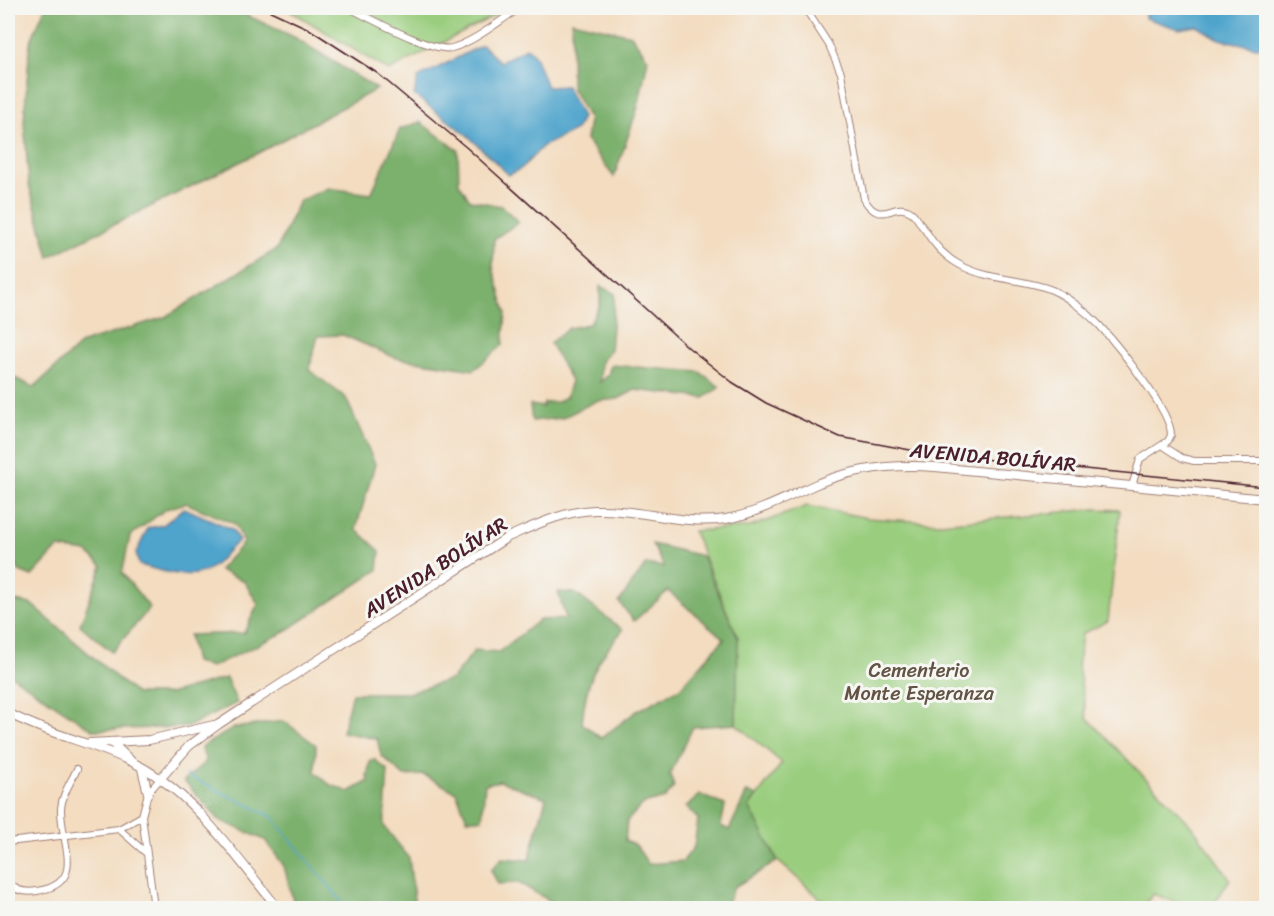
<svg xmlns="http://www.w3.org/2000/svg" width="1274" height="916" viewBox="0 0 1274 916" font-family="Sriracha,sans-serif">
<style>
.green{fill:#9acd7e;stroke:#727654;stroke-width:1.5}
.forest{fill:#7bb06d;stroke:#62684c;stroke-width:1.5}
.water{fill:#50a4cc;stroke:#4d627c;stroke-width:1.5}
.lines{fill:none;stroke-linecap:round;stroke-linejoin:round}
.stream{stroke:#50a4cc;stroke-width:1.5}
.minor-casing{stroke:#9e7e75;stroke-width:8}
.major-casing{stroke:#9e7e75;stroke-width:10}
.minor{stroke:#fff;stroke-width:6}
.major{stroke:#fff;stroke-width:8}
.rail{stroke:#4a1f2b;stroke-width:1.5}
.labels{text-anchor:middle;stroke-width:6;stroke-linejoin:round;paint-order:stroke}
.street-label{font-size:20px;fill:#4a1f2b;stroke:#f6f6f2}
.park-label{font-size:20px;fill:#625344;stroke:#f6f6f2}
</style>
<rect width="100%" height="100%" fill="#f6f6f2"/>
<filter id="ink" filterUnits="userSpaceOnUse"><feTurbulence type="fractalNoise" baseFrequency=".0167" numOctaves="2"/><feDisplacementMap in="SourceGraphic" scale="12" xChannelSelector="R" yChannelSelector="G"/><feConvolveMatrix kernelMatrix="1 2 1 2 8 2 1 2 1" color-interpolation-filters="sRGB"/></filter>
<filter id="wash" filterUnits="userSpaceOnUse"><feTurbulence type="fractalNoise" baseFrequency=".008" numOctaves="4" result="noise"/><feDisplacementMap in="SourceGraphic" scale="24" xChannelSelector="R" yChannelSelector="G"/><feGaussianBlur stdDeviation="1.35" result="paint"/><feColorMatrix in="noise" values="0 0 0 0 0 0 0 0 0 0 0 0 0 0 0 0 0 1.4 0 .05"/><feComposite in="paint" operator="in"/></filter>
<g filter="url(#wash)">
<rect width="100%" height="100%" fill="#f3dcbf"/>
<path class="green" d="M286 8H509L389 71Z
M807 506 868 518 940 523 1095 509 1120 510 1108 621 1082 634 1078 666 1087 718 1192 826 1230 879 1211 908H1191L1153 894 1142 908H831L778 861 749 807 782 763 736 724 738 638 693 531 750 527Z"/>
<path class="forest" d="M45 8H231L294 37 377 89 260 152 49 257 29 185 24 121 30 43Z
M572 21 631 35 648 59 638 107 614 177 586 140 589 120 571 87Z
M420 122 458 150 459 183 470 200 501 206 519 222 494 239 493 268 506 312 503 345 474 370 396 358 343 335 318 336 309 370 346 398 375 464 356 529 380 551 378 570 283 633 211 667 195 662 189 635 244 633 258 604 244 581 219 570 244 542 235 524 186 503 166 509 130 536 122 573 150 608 112 652 80 625 102 566 87 552 58 548 32 576 19 571 8 547V375L34 387 82 343 165 317 277 249 299 201 328 188 371 194 400 129Z
M600 286 615 294 610 350 601 362 600 382 608 375 611 365 700 372 720 387 704 398 635 390 618 399 596 401 562 418 532 421 530 405 543 407 544 403 557 402 566 397 571 381 550 343 569 328 589 324 600 305Z
M652 544 702 556 738 638 736 724 693 727 670 774 674 787 665 798 643 804 627 821 625 841 636 845 648 864 683 861 694 847 698 819 686 807 700 795 725 805 721 826 729 830 747 792 757 796 749 807 778 861 734 887 725 908H623L608 901 584 908H562L519 883 498 884 491 870 502 858 529 860 546 798 500 781 485 784 482 819H467L456 792 424 775 404 776 381 755 377 739 342 732 352 693H408L452 679 475 650 499 652 539 620 566 619 558 592 575 593 623 630C595 662 586 680 582 723L601 738 637 711 680 688 724 639 668 591 634 621 619 602 646 564 664 567Z
M8 600 31 604 136 694H169L226 678 237 703 187 727 93 730 8 673Z
M284 721 316 745 315 772 329 784 349 792 369 781 367 777 370 762 374 759 388 771 384 826 409 858 415 908H295L284 866 265 840 219 820 184 781 206 761 201 747 234 728Z"/>
<path class="water" d="M1145 8H1266V49L1219 39 1197 26 1179 29 1145 18Z
M482 45 500 62 527 48 535 56 547 87 566 86 582 117 576 130 543 146 522 168 509 175 467 135 414 95 418 78Z
M184 508 232 529 239 541C227 549 222 560 212 567 192 583 161 570 139 565L136 553 148 528 163 525Z"/>
<g class="lines">
<path class="stream" d="M186 775 271 816 347 908"/>
</g>
</g>
<g filter="url(#ink)">
<g class="lines">
<defs>
<path id="minor" d="M349 8C368 17 433 53 452 48 476 41 500 20 520 8
M805 8 829 45 841 73 864 199C881 228 893 200 911 212 917 216 920 225 925 230 934 245 945 257 960 265 989 281 1023 278 1052 290 1068 297 1088 313 1100 326 1117 345 1172 412 1171 435L1168 441 1140 459 1132 486
M1162 445 1182 458 1194 461H1266
M119 829 145 852
M8 842 119 829 142 816
M8 882C15 891 25 893 37 891 88 883 60 844 61 808 62 794 71 782 77 769
M154 908 142 816 148 793 160 779"/>
<path id="major" d="M8 713C47 734 90 742 130 761 193 790 236 858 278 908
M111 742 130 760
M90 743 149 740 214 725
M142 769 148 793
M160 779 189 746 219 724 508 537C536 525 564 511 595 510 639 508 681 526 726 519 759 513 789 496 819 483 856 468 896 464 935 467L1266 499"/>
</defs>
<use href="#minor" class="minor-casing"/>
<use href="#major" class="major-casing"/>
<use href="#minor" class="minor"/>
<use href="#major" class="major"/>
<path class="rail" d="M264 8 309 29 377 73 467 148 689 348 732 382 766 403 840 437 932 454 1266 487"/>
</g>
</g>
<g class="labels">
<g class="street-label">
<text transform="translate(993 457) rotate(5)" y="7">AVENIDA BOLÍVAR</text>
<text transform="translate(435 567) rotate(-33)" y="7">AVENIDA BOLÍVAR</text>
</g>
<g class="park-label">
<text x="919" y="677">Cementerio<tspan x="919" dy="23">Monte Esperanza</tspan></text>
</g>
</g>
<rect width="1274" height="916" fill="none" stroke="#f6f6f2" stroke-width="30"/>
</svg>
